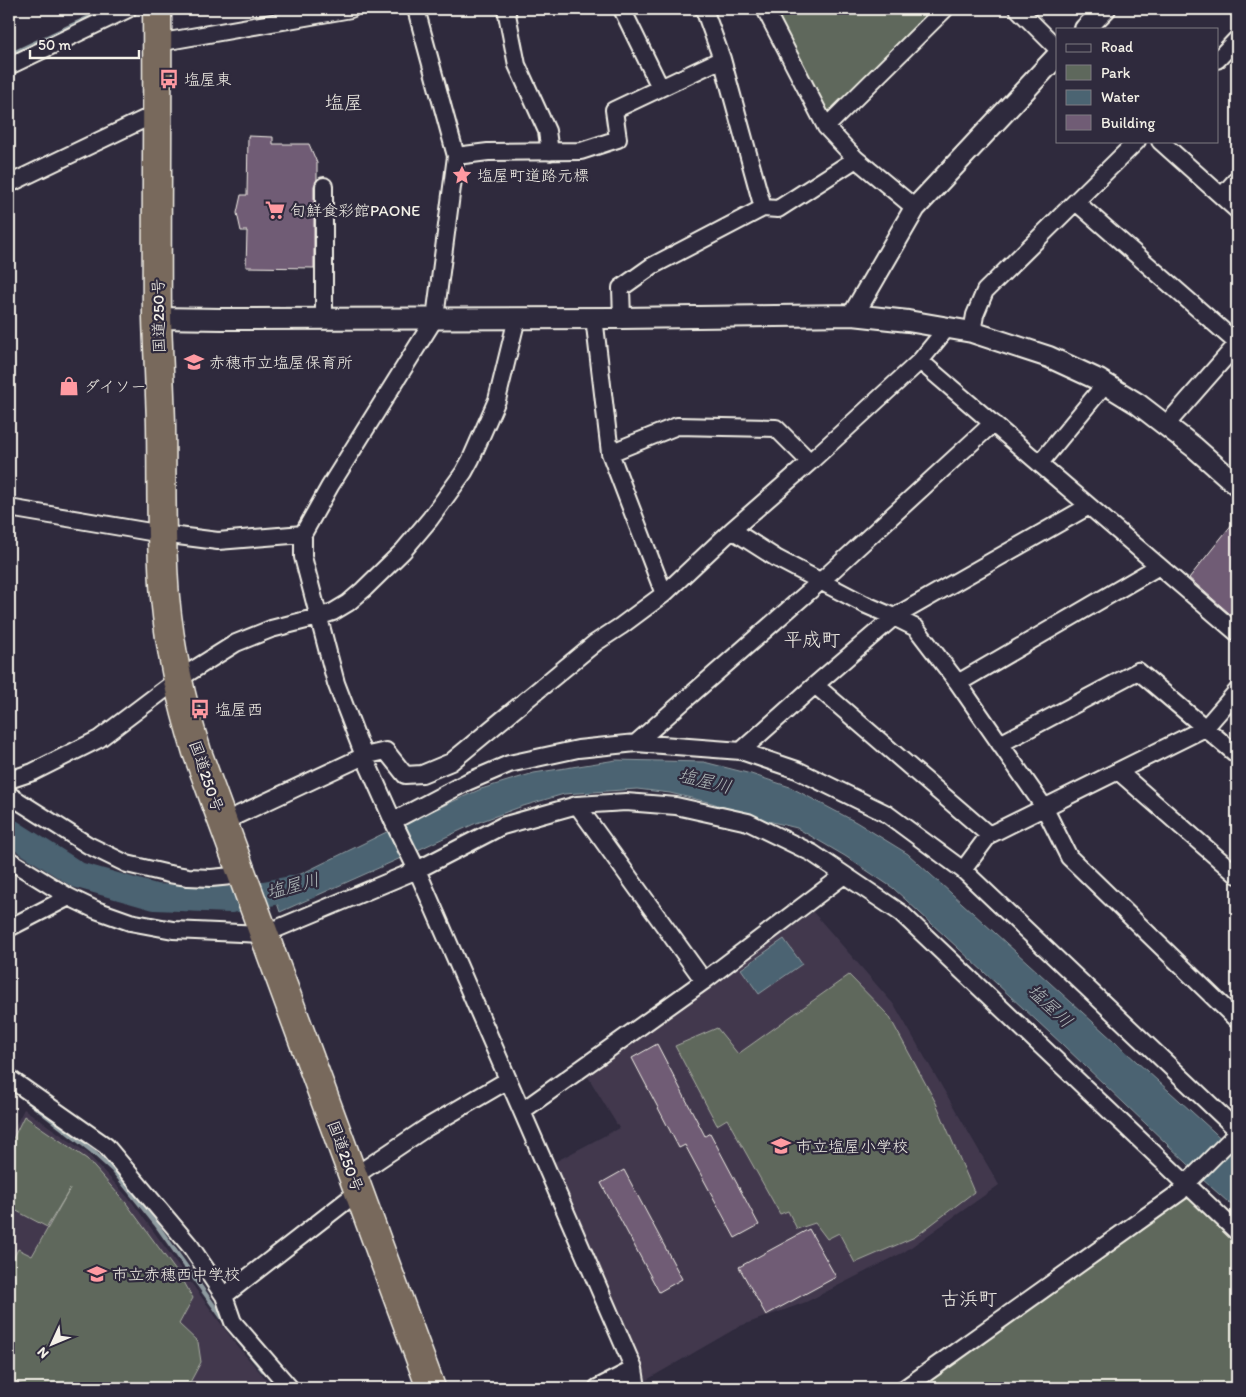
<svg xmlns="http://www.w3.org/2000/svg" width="1246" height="1397" viewBox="0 0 1246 1397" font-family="Itim,'Klee One',sans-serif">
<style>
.built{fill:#42394e}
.green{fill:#5e685c;stroke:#a9aca2}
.water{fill:#4b6472;stroke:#8f9ca1}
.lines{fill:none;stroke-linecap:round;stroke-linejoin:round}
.stream{stroke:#8f9ca1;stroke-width:4.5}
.river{stroke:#4b6472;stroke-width:26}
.building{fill:#705c75;stroke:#f4f1e8}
.minor-casing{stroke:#f4f1e8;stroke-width:20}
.tertiary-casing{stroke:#f4f1e8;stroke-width:24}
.trunk-casing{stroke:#f4f1e8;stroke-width:31}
.minor{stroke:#2f2a3d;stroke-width:16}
.tertiary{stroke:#2f2a3d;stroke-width:20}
.trunk{stroke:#78695c;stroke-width:28}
.labels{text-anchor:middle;stroke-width:4.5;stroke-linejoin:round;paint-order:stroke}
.poi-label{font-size:16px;fill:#f4f1e8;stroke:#2f2a3d;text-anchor:start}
.street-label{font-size:16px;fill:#f4f1e8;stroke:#2f2a3d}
.water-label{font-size:18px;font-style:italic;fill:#b0b9b9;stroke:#2f2a3d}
.quarter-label{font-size:19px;fill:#f4f1e8;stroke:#2f2a3d}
</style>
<rect width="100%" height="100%" fill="#2f2a3d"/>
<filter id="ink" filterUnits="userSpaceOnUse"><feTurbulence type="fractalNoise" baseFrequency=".02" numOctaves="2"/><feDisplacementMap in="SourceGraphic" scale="10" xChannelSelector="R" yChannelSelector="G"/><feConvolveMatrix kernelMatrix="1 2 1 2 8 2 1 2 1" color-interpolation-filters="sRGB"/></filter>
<g filter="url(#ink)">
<path class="built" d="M813 912 895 1006 999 1185 904 1252 806 1302 740 1326 643 1382 551 1164 619 1128 587 1075Z
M24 1109 87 1153 132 1202 238 1347 274 1388H9V1138Z"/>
<path class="green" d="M771 9H935L831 113 823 111Z
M849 975 889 1016 936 1103 974 1192 915 1237 855 1263 839 1233 827 1239 815 1223 797 1229 788 1211 780 1214 727 1119 717 1125 675 1046 717 1028 738 1054Z
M24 1116 87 1159 126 1203 184 1282 193 1298 179 1324 198 1342 201 1362 187 1388H29L9 1378V1267L18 1249 32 1256 70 1189 47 1227 9 1207V1147Z
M1189 1199 1237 1242V1388H920L919 1387 1177 1200Z"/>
<path class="water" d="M616 760 704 762 751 774 790 787 856 822 908 854 1213 1131 1237 1154V1210L1202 1179 1188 1164 1063 1045 893 888 845 856 797 828 756 818 712 803 670 793 637 789 564 794 520 807 474 824 392 862 280 912 270 882 301 874 409 821 481 789 534 773Z
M784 939 802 964 759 994 741 969Z"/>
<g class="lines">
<path class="stream" d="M9 55 107 9
M20 1095 92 1151 113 1170 156 1224 226 1323
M236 1337 263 1370"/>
<path class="river" d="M9 831 78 875 155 897 231 900 308 886"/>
</g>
<path class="building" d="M248 136 273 137V144H309L317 163V179L314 186V268L246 267 247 231H241L237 213 241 195H247Z
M1237 518V620L1189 578Z
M657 1044 705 1136 710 1133 759 1225 735 1238 685 1145 679 1148 632 1058Z
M624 1170 682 1279 659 1292 601 1183Z
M809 1229 836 1277 766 1315 739 1267Z"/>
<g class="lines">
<defs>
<path id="minor" d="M416 9 456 156 435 318 330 486 303 534V557L336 683 364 756 393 821 417 870 634 1369 637 1388
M506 9 517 65 547 131 550 152
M622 9 660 87
M704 9 722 59 763 208
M765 9 826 127 856 159 915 208
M1018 9 1057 48
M157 43 351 9
M1217 60 1237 39
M9 66 128 9
M826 127 945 9
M1160 141 1237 210
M456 156 488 152 581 151 618 139 614 110 722 59
M9 184 157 113
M324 186V319
M1222 196 1237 179
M1076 202 1237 343
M594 317 610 453 664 594
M622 318 621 288 652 266 763 208 778 209 856 159
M972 332 975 315 985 291 1137 141
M920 361 1237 633
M1166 425 1237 344
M610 453 677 426 776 428 810 462
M1040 463 1105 384
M9 508 162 534 218 541 303 534
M732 530 776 558 864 604 894 617 916 628 958 683 1044 807 1069 857 1237 1020
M958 683 1159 566
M815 685 989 835
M636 743 821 581 993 423
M1000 744 1138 671 1237 755
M741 751 815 685 894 617 1089 506
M1118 771 1237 875
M9 780 33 772 99 739 177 680 236 643 271 629 318 617 333 612 348 603 363 590 403 551 430 519 464 472 471 459 497 400 517 318
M9 795 88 845 127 864 169 874 188 877 211 878 243 875
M577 805 704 981
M393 821 467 782 509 764 578 749 636 743 741 751 797 770 887 814 963 870 1237 1130
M223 822 364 756 386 751 405 775 422 774 451 762 595 643 621 626 664 594 732 530 810 462 920 361 947 328
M9 860 69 897 96 910 130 922 173 930 264 934 417 870 502 826 577 805 626 802 676 806 748 822 812 853 901 913 1237 1232
M963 870 989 835 1205 728 1237 691
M9 928 69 897
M9 1078 106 1146 191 1247 224 1296 233 1322 290 1388
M522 1111 704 981 844 875
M353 1177 426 1128 508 1080
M224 1296 359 1191
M597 1388 634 1369
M905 1388 1180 1192 1186 1184 1237 1133"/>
<path id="tertiary" d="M1085 29 1105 9
M853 315 915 208 1057 56
M157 318 222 319 622 318 853 315 908 321 972 332 1049 357 1099 380 1138 404 1194 447 1237 485"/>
<path id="trunk" d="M157 9C158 112 156 215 157 318 158 353 160 388 161 424 162 481 160 539 165 597 170 650 181 701 197 752L431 1388"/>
</defs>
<use href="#minor" class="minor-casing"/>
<use href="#tertiary" class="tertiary-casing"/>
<use href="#trunk" class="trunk-casing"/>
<use href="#minor" class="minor"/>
<use href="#tertiary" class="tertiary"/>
<use href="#trunk" class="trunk"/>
</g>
</g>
<defs>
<symbol id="bus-bare" viewBox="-9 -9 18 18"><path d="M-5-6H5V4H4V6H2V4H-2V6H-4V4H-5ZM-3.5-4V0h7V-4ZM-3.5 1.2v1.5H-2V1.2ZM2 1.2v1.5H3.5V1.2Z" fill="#ff9aa2" stroke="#2f2a3d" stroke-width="2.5" paint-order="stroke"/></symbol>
<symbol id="sight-bare" viewBox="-9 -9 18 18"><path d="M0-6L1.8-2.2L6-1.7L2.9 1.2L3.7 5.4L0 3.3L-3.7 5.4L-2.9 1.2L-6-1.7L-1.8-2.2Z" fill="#ff9aa2" stroke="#2f2a3d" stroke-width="2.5" paint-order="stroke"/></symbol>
<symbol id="supermarket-bare" viewBox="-9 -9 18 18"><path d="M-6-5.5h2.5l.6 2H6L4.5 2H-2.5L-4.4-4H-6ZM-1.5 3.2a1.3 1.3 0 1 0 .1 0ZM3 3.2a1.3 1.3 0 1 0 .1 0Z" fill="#ff9aa2" stroke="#2f2a3d" stroke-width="2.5" paint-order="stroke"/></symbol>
<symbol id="school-bare" viewBox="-9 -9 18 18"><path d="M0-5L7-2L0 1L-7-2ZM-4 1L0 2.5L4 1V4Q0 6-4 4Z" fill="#ff9aa2" stroke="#2f2a3d" stroke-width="2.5" paint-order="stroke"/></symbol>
<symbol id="shop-bare" viewBox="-9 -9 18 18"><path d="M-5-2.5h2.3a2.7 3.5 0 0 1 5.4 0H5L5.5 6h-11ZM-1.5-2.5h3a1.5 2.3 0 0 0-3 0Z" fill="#ff9aa2" stroke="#2f2a3d" stroke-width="2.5" paint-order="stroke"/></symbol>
</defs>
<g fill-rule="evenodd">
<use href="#bus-bare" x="155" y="65" width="28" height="28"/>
<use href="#sight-bare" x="448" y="161" width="28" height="28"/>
<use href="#supermarket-bare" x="261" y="196" width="28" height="28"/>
<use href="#school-bare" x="180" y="348" width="28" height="28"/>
<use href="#shop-bare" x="55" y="372" width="28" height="28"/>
<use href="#bus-bare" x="186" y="695" width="28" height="28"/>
<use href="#school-bare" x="767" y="1132" width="28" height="28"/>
<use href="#school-bare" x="83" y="1260" width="28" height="28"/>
</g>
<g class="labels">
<g class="poi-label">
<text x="184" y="85">塩屋東</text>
<text x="477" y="181">塩屋町道路元標</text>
<text x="290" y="216">旬鮮食彩館PAONE</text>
<text x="209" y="368">赤穂市立塩屋保育所</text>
<text x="84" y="392">ダイソー</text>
<text x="215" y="715">塩屋西</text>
<text x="796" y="1152">市立塩屋小学校</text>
<text x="112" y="1280">市立赤穂西中学校</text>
</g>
<g class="street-label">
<text transform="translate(158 316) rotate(-91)" y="6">国道250号</text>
<text transform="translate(207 776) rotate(71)" y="6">国道250号</text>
<text transform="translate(346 1156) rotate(70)" y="6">国道250号</text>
</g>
<g class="water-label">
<text transform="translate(705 781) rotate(14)" y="6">塩屋川</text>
<text transform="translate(293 886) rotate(-15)" y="6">塩屋川</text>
<text transform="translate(1050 1006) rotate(43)" y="6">塩屋川</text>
</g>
<g class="quarter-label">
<text x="344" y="109">塩屋</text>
<text x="812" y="646">平成町</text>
<text x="969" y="1305">古浜町</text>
</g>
</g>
<rect width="1246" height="1397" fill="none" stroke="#2f2a3d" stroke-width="30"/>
<rect x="15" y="15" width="1216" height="1367" fill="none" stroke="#f4f1e8" stroke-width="2" filter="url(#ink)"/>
<rect x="1056" y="28" width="162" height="115" fill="#2f2a3d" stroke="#7e7a81"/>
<rect x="1066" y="44" width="25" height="8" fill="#2f2a3d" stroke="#7e7a81"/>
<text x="1101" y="52" font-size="15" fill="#f4f1e8">Road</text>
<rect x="1066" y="65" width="25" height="15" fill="#5e685c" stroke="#7e7a81"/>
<text x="1101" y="78" font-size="15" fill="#f4f1e8">Park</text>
<rect x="1066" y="90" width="25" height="15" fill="#4b6472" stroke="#7e7a81"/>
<text x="1101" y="102" font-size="15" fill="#f4f1e8">Water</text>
<rect x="1066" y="115" width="25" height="15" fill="#705c75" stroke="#7e7a81"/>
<text x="1101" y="128" font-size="15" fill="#f4f1e8">Building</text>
<g transform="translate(52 1344) rotate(226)" stroke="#2f2a3d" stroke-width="4" paint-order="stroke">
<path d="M0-4L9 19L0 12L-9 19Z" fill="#f4f1e8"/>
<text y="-8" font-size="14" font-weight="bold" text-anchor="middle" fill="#f4f1e8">N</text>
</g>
<path d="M30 50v8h109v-8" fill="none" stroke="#f4f1e8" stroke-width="2.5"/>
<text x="38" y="50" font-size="15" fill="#f4f1e8" stroke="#2f2a3d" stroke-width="4" paint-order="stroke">50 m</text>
</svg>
